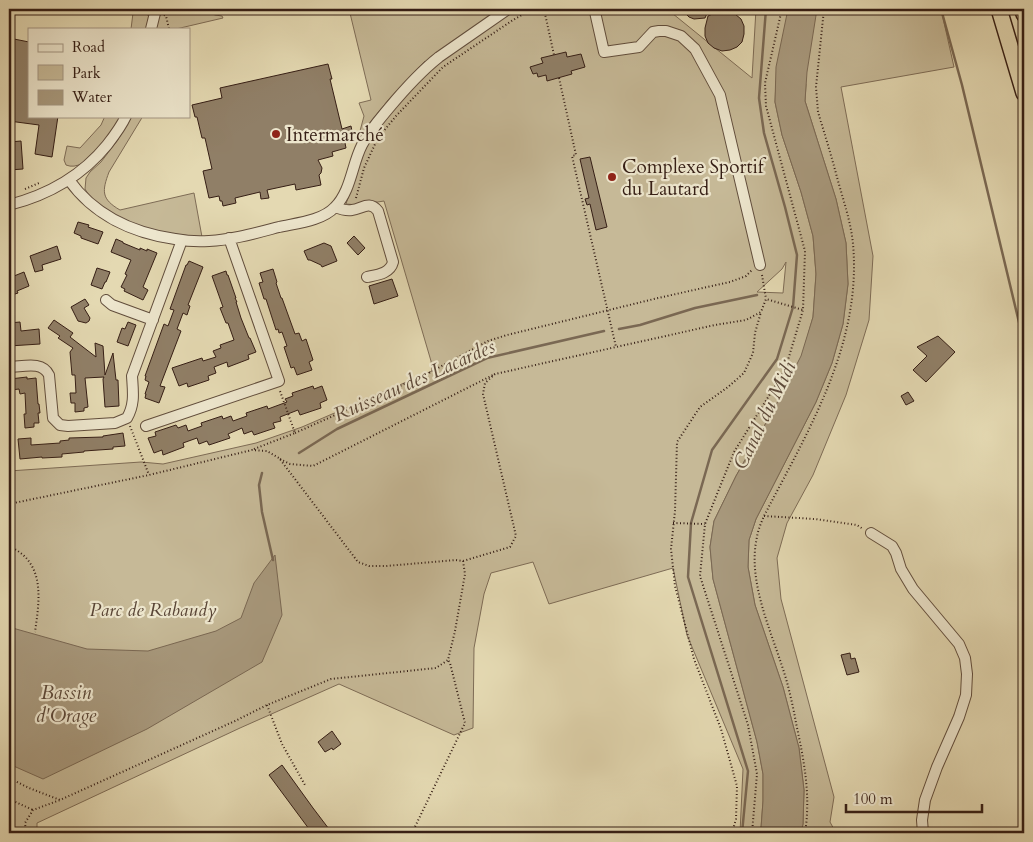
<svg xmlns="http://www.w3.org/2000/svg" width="1033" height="842" viewBox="0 0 1033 842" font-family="Cardo,serif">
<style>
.green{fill:#c6b997;stroke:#7e6c56;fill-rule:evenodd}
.water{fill:#a8997d;stroke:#7a6853}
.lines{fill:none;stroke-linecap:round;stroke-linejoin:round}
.stream{stroke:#7a6853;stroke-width:2.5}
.building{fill:#907f67;stroke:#351e15}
.minor-casing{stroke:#614d3c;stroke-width:12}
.highway-casing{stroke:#351e15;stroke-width:18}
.path{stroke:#351e15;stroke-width:2;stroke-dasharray:1 2.5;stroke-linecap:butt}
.minor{stroke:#ede6cd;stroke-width:10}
.highway{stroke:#e4d9b2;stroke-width:15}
.poi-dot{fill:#8f2418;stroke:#ede6cd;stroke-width:2}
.labels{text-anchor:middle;stroke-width:4.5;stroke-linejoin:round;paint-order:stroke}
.poi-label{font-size:19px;fill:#351e15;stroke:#ede6cd;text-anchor:start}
.park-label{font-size:19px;font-style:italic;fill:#594536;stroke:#ede6cd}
.water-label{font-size:20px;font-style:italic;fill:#5d4939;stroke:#ede6cd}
</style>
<rect width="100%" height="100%" fill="#e4d9b2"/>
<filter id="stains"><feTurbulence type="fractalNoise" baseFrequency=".004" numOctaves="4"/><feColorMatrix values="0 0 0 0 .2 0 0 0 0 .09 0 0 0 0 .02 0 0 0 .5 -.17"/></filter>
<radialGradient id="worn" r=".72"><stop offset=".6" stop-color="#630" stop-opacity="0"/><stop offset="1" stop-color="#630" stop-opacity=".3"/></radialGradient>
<path class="green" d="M131 9H144L149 17 146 29H131L133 13 130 11Z
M165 9H203L215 15 222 16 223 18 176 29H156C157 21 159 15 165 9Z
M349 9H667L752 78 756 9H941L954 67 841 87 873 256 869 320 846 395 813 475 787 523 777 558 781 599 834 797 830 822 836 833H801L803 824 804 790 799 748 783 687 755 605 748 567 749 540 756 519 816 402 832 363 843 324 848 284 846 243 836 199 805 101 806 84 776 81 775 102 782 135 801 192 813 236 816 274 813 317 802 356 775 407 736 476 714 521 710 547 713 579 757 742 763 774V801L761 828 758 833H740L743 769 687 635 673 568 549 604 533 562 491 573 484 594 474 648 473 728 454 735 339 684 240 728 37 823V833H9V471L141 462 163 464 256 443 302 427 432 371 431 361 384 201 359 205 346 204 363 152 372 137 390 112 412 87 432 69 425 61 388 100 362 133 360 131 364 116 359 103 371 100ZM786 262 783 293 757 292 782 269Z
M105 116H122C112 132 87 174 66 165L64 160 67 146 80 148 101 125Z
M132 116H143L109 172C102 191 101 199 120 210L194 193 202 237 174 234 147 229 112 215 90 197 85 189 86 178 90 172 101 162 117 141Z"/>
<path class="water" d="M788 9H817L807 72 805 101 836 199 846 243 848 284 843 324 832 363 816 402 756 519 749 540 748 567 755 605 783 687 799 748 804 790 803 824 801 833H758L761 828 763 801V774L757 742 713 579 710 547 714 521 736 476 775 407 801 356 813 317 816 274 813 236 801 192 782 135 775 102 776 67Z
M275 555 282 615 262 662 147 729 43 779 9 764V627L87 649 148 651 216 631 241 618 254 583Z"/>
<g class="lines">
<path class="stream" d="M941 9 962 85 1024 343
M619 329 640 325 695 308 757 295
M299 453 337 429 487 358 604 331
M262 473 259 485 262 512 273 560
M742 833 748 771 688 577 691 523 712 450 777 359 793 307 797 255 785 207 764 133 759 98 766 9"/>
</g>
<path class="building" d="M681 9H709L705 18 694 19 689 17Z
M719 11H727L735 14 741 19 744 26V34L742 42 737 47 730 50 722 51 714 48 708 43 705 36V28L708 16Z
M9 38 29 42V116H58L52 157 35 154 39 125 9 121Z
M566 52 567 57 581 54 585 67 571 71 572 74 547 81 546 75 538 77 537 73 533 74 530 67 543 63 541 58Z
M328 64 332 79H330L342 129 351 126 352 131 350 136 344 138 346 148 332 152 333 156 318 160 322 168 321 173 319 175 321 185 296 190 295 184 267 190 269 198 261 199 260 192 235 198 236 203 223 206 222 201H220L219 196 209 198 203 171 212 169 205 138H202L197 117H195L192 105 222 98 220 88Z
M21 141 23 169 9 170V142Z
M590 157 607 227 596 230 590 204 587 205 585 199 589 198 580 159Z
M78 222 89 225 88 227 103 232 98 244 81 238V236L74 233Z
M354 236 365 248 358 255 347 243Z
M116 239 123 242V243L140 250V248L147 251V249L157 253 143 287 148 290 143 300 124 291 125 289 121 287 127 275 125 274 131 260 111 252Z
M324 243 331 246 337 261 322 267 321 265 310 260H308L304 251Z
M57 246 61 259 42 265 43 270 35 272 30 256Z
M189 261 203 267 188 305 190 306 187 315 183 313 177 329 181 331 160 386 165 387 159 403 145 398 146 394H145L149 382 145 380 146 376H145L164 324 168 326 174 310 170 309 186 265H187Z
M97 268 110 272 106 282H105L102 289 91 285Z
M273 269 277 282 276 283 281 298H282L295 334 299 333 302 341 306 339 313 360 309 362 312 370 297 375 294 367 291 368 284 347 287 346 282 332 279 333 278 329 276 330 266 299H264L259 283 263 282 260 273Z
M226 271 227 275H228L236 298H235L237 302H236L241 318 249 338H250L256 352 248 355 249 359 228 367 227 362 214 367 216 373 208 376 209 380 188 387 187 383 179 386 172 368 202 358 203 361 216 357 213 351 221 348 220 345 234 340 228 323H226L220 308 223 307 212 276Z
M24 272 29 286 17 291 18 293 9 296V278Z
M392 279 398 296 374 304 369 286Z
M85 299 89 305 84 308 90 318 89 321 86 323 78 321 71 307Z
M54 320 73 333 70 337 96 357 95 343 103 346 105 375 113 353 116 380H118L119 406 105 407 103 379 104 377 85 378 88 407 84 408V411L75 412V403H71L70 393H76L75 375H72L70 352 73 348 58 338 60 336 48 328Z
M20 322 21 331 39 329 40 344 9 346V323Z
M128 322 136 325 128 346 117 342 122 328 125 329Z
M938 336 955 352 926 382 913 370 927 356 917 347Z
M27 377V379L36 378 38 404H39L40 413H38L39 423H34V427L25 428 24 414H26L25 393 20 394 19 389 11 390 10 379Z
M313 386 314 389 322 386 327 400 320 403 321 408 300 415 298 410 280 417 281 421 273 423 275 428 254 435 252 431 244 434 242 428 228 434 230 438 209 445 207 441 199 444 197 438 183 443 184 447 163 455 162 450 154 453 148 438 156 436 155 432 176 425 178 428 186 425 188 431 202 426 201 423 222 416 223 419 231 416 233 421 247 416 246 413 267 406 268 409 287 402 285 399 293 396 292 393Z
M908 392 914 401 906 405 901 396Z
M123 433 125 446 113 447V449L84 451V452L62 454V457L42 458V457L20 459 18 439 31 438V445L60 443V441L69 440V438L103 437V436Z
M850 653 851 659 855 658 859 672 847 675 841 655Z
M332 731 341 744 333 750 332 748 325 752 318 742Z
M282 765 313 808 332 833H312L269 775Z"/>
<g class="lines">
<defs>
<path id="minor" d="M597 9 595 12 604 52 639 47 653 32 659 31H666L681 36 695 49 720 95 760 265
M151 29 156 9
M69 180C94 215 133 233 175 239 186 241 197 242 209 241 232 240 256 233 279 227 297 223 322 221 335 207 351 191 352 164 362 145 369 131 379 120 389 108 404 90 420 72 439 57L508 9
M9 205C48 195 81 177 107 145 114 136 121 127 126 116
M335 207C340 209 346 211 352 210 362 209 369 200 378 211L393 262C390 274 376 275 367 277
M106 300 112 305 153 320
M9 367C22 367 42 360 49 375L53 418 60 425 68 426 115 423 127 418C135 404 133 392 132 376L182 240
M146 426 279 381 229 238
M871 533 892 546 896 553 901 569 913 589 959 644 965 658 967 674 966 695 959 717 937 767 925 800 922 820 923 833"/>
<path id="highway" d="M999 9 1024 93
M1023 9 1024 14"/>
</defs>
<use href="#minor" class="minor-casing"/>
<use href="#highway" class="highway-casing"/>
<path class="path" d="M544 9 554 55
M164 15 166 16 169 29
M559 78 576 155 572 156 616 347
M378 138 396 116 443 67 513 20 532 9
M25 189 39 183H41
M356 198 364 168 376 142
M762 275 766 299
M130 426 149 475
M295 433 427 374 488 341 507 335 658 298 730 282 746 276 752 270
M254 449 295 433 280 391
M280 459 290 464 313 466 493 375
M9 504 149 475 252 450 267 451 279 458 358 562 369 566H386L456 560 463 561 465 574 455 631 448 660 436 668 331 679 267 705 235 721 60 800 29 788 9 778
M764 516 815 519 857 525 863 529
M673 523 705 524
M9 546C17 550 25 555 30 563 43 582 38 610 35 632
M463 561 510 547 516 536 483 394 485 383 495 374 715 325 746 320 761 312 766 299 803 310
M267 705 282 744 305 785
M9 799 33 810
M26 833 25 823 33 810 60 800
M412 833 465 723 450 663 448 660
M732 833 736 819 737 786 721 729 694 659 675 586 671 549 675 511 677 442 700 407 728 387 744 373 753 353 755 333 761 312
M752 833 757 774 748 725 700 576 705 524 734 452 785 370 803 310 805 251 766 106 765 83 782 9
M805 833C811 796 804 760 796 723 794 711 791 698 788 686 776 640 746 585 757 537 758 530 761 523 764 516 808 431 862 344 853 244 851 223 844 202 838 181 832 158 825 135 818 112L816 87 824 9"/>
<use href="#minor" class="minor"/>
<use href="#highway" class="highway"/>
</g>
<g class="poi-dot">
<circle cx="276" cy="134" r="5"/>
<circle cx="612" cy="177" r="5"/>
</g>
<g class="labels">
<g class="poi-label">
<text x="286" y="141">Intermarché</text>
<text x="622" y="173">Complexe Sportif<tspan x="622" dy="22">du Lautard</tspan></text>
</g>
<g class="park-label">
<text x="153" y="616">Parc de Rabaudy</text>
</g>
<g class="water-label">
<text transform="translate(414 380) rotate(-24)" y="7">Ruisseau des Lacardes</text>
<text transform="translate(764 415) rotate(-64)" y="7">Canal du Midi</text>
<text x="66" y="699">Bassin<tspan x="66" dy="23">d'Orage</tspan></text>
</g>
</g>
<rect width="1033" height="842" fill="none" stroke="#e4d9b2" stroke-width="30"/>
<rect x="10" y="10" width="1013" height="822" fill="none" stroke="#351e15" stroke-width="2.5"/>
<rect x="15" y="15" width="1003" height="812" fill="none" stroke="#351e15"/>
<rect x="28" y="28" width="162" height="90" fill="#ede6cd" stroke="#a39683"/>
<rect x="38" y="44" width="25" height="8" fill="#ede6cd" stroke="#a39683"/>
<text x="72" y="52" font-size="15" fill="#351e15">Road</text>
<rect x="38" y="65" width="25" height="15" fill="#c6b997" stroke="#a39683"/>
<text x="72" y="78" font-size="15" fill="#351e15">Park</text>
<rect x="38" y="90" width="25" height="15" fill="#a8997d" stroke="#a39683"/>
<text x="72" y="102" font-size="15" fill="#351e15">Water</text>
<path d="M846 804v8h136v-8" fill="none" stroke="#351e15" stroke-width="2.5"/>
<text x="853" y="804" font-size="15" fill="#351e15" stroke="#ede6cd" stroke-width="4" paint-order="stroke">100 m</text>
<rect width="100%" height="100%" filter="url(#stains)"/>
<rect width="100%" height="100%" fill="url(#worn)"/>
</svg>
